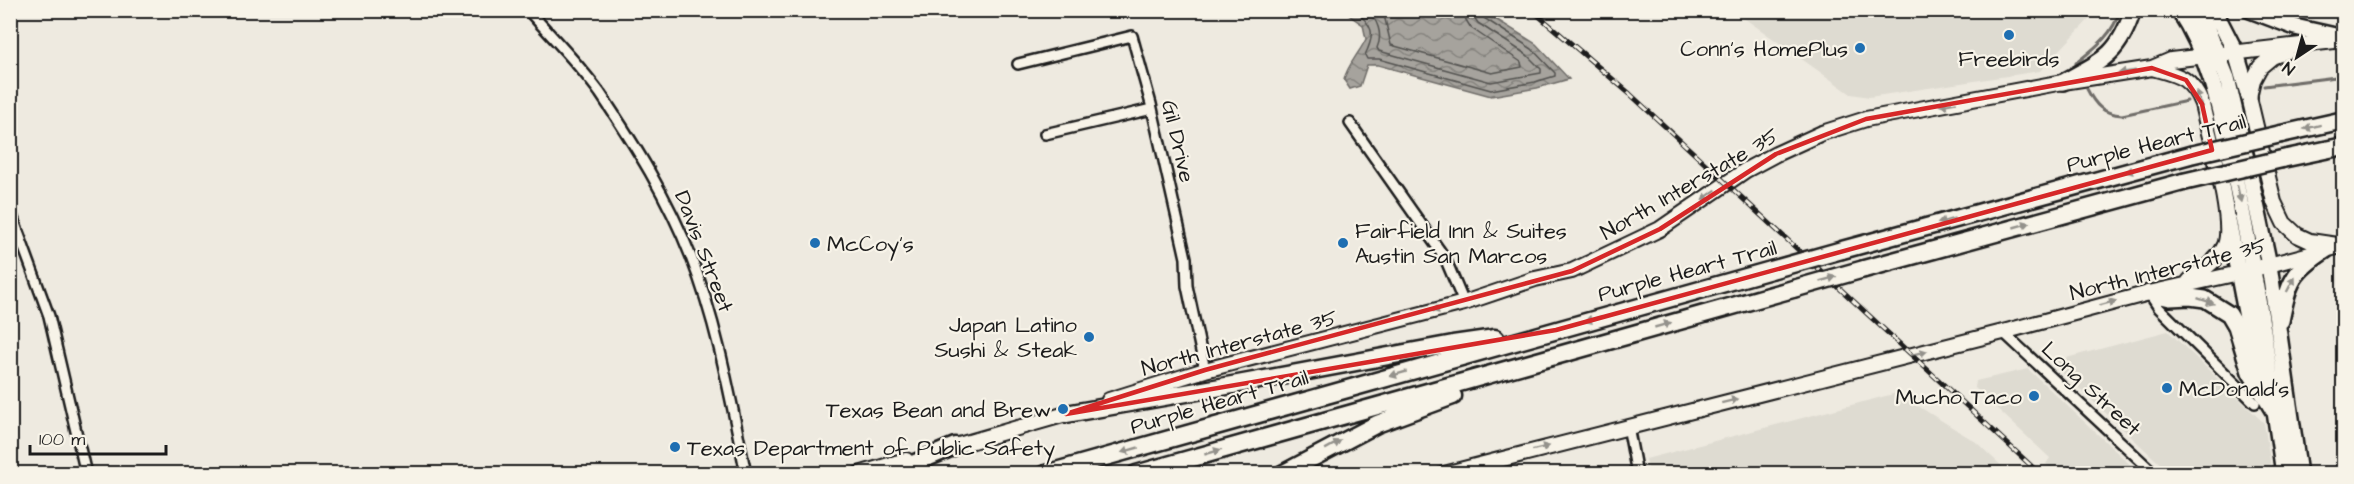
<svg xmlns="http://www.w3.org/2000/svg" width="2354" height="484" viewBox="0 0 2354 484" font-family="'Architects Daughter',sans-serif">
<style>
.built{fill:#dedbd1}
.water{fill:url(#water-waves);stroke:#6f6d69;stroke-width:1.5}
.lines{fill:none;stroke-linecap:round;stroke-linejoin:round}
.shore{stroke:#535250;stroke-width:1.5}
.stream{stroke:#6f6d69;stroke-width:3}
.street-casing{stroke:#1c1c1c;stroke-width:14}
.secondary-casing{stroke:#1c1c1c;stroke-width:18}
.primary-casing{stroke:#1c1c1c;stroke-width:20}
.highway-casing{stroke:#1c1c1c;stroke-width:21}
.street{stroke:#f7f3e8;stroke-width:9}
.secondary{stroke:#f7f3e8;stroke-width:14}
.primary{stroke:#f7f3e8;stroke-width:15}
.highway{stroke:#f7f3e8;stroke-width:16}
.rail-casing{stroke:#1c1c1c;stroke-width:5}
.rail{stroke:#f7f3e8;stroke-width:3;stroke-dasharray:9;stroke-linecap:butt}
.highway-bridge-casing{stroke:#1c1c1c;stroke-width:21;stroke-linecap:butt}
.highway-bridge{stroke:#f7f3e8;stroke-width:16}
.oneway{fill:#94928c}
.marked{fill:none;stroke:#d62828;stroke-width:4.5;stroke-linejoin:round}
.poi-dot{fill:#1f6fb2;stroke:#f7f3e8;stroke-width:2}
.labels{text-anchor:middle;stroke-width:4.5;stroke-linejoin:round;paint-order:stroke}
.poi-label{font-size:22px;fill:#1c1c1c;stroke:#f7f3e8;text-anchor:end}
.street-label{font-size:22px;fill:#1c1c1c;stroke:#f7f3e8}
</style>
<defs>
<pattern id="water-waves" width="16" height="10" patternUnits="userSpaceOnUse" patternTransform="scale(1.5)"><rect width="16" height="10" fill="#a6a39d"/><path d="M0 5q4-4 8 0t8 0" fill="none" stroke="#86847f"/></pattern>
</defs>
<rect width="100%" height="100%" fill="#eeeae0"/>
<filter id="ink" filterUnits="userSpaceOnUse"><feTurbulence type="fractalNoise" baseFrequency=".0167" numOctaves="2"/><feDisplacementMap in="SourceGraphic" scale="12" xChannelSelector="R" yChannelSelector="G"/><feConvolveMatrix kernelMatrix="1 2 1 2 8 2 1 2 1" color-interpolation-filters="sRGB"/></filter>
<g filter="url(#ink)">
<path class="built" d="M1734 11H2097L2040 71 1869 97 1851 94Z
M2168 331 2264 423 2272 473H2170L2051 362Z
M2028 369 2139 473H2056L2046 464 2050 458 1975 388 1976 381Z
M1897 393 1976 442 2009 473H1649L1646 459Z"/>
<path class="water" d="M1343 11H1483L1536 44 1569 79 1537 88 1491 96 1378 65H1367L1360 86 1350 89 1344 80C1346 67 1360 52 1366 39L1363 25Z"/>
<g class="lines">
<path class="shore" d="M1354 10C1373 25 1376 33 1365 55L1367 59H1379L1491 90 1535 82 1555 76V73L1532 49 1484 18 1481 10
M1366 10C1378 19 1383 35 1377 48L1379 51 1491 82 1541 73V69L1527 55 1478 23 1474 17 1473 10
M1380 10 1385 19 1391 45 1492 73 1522 67 1521 62 1471 28 1466 20 1464 10"/>
<path class="stream" d="M2076 68V63C2095 48 2113 35 2120 10
M2264 86 2344 76
M2087 89C2095 105 2103 114 2122 115L2187 101"/>
<defs>
<path id="street" d="M528 10C552 37 579 64 600 93 635 145 668 198 691 257 718 326 731 401 746 474
M1018 64 1132 36 1151 104 1186 258 1187 286 1205 370
M1350 123 1445 258 1464 303
M1045 134 1152 109
M10 210 49 316 86 474
M2149 293 2159 308 2255 403
M2003 332 2155 474
M1628 426 1637 474"/>
<path id="secondary" d="M2287 51 2272 57 2260 67 2253 80 2249 97 2274 202 2284 223 2297 235 2310 241 2337 245
M2152 68C2178 75 2191 77 2202 104 2208 134 2235 220 2225 245 2218 261 2202 270 2189 281
M1109 400 1205 370 1464 303 1535 279 1572 271 1660 229 1746 170 1776 154 1822 133 1866 119 2063 82 2152 68 2171 60 2343 40
M945 449 1073 412
M859 474 906 460
M1444 474 2003 332 2149 293 2239 273 2344 245"/>
<path id="primary" d="M2179 10C2210 57 2220 110 2232 164 2255 266 2269 370 2284 474
M2196 10 2207 29 2227 78 2251 180 2269 265 2299 474
M2214 10 2236 53 2249 97
M2250 10 2295 27 2344 38
M2063 82C2102 61 2119 55 2133 10
M2228 220 2253 348 2260 368 2266 376
M2149 293 2170 298 2190 297 2205 299 2229 314 2236 326 2250 372 2273 410
M2281 321C2289 281 2292 272 2326 250"/>
<path id="highway" d="M2281 134 2344 120
M2282 159 2344 146
M1842 250 2190 155
M1864 269 2183 182
M1066 414 1238 384 1453 344 1495 338
M889 474 955 446
M1045 474 1771 270
M1136 474 1793 289
M1282 474 1377 424 1453 396"/>
</defs>
<use href="#street" class="street-casing"/>
<use href="#secondary" class="secondary-casing"/>
<use href="#primary" class="primary-casing"/>
<use href="#highway" class="highway-casing"/>
<use href="#street" class="street"/>
<use href="#secondary" class="secondary"/>
<use href="#primary" class="primary"/>
<use href="#highway" class="highway"/>
<defs>
<path id="rail" d="M1532 10 1630 94 2040 474"/>
</defs>
<use href="#rail" class="rail-casing"/>
<use href="#rail" class="rail"/>
<defs>
<path id="highway-bridge" d="M2190 155 2281 134
M2183 182 2282 159
M1771 270 1842 250
M1793 289 1864 269"/>
</defs>
<use href="#highway-bridge" class="highway-bridge-casing"/>
<use href="#highway-bridge" class="highway-bridge"/>
</g>
<defs><path id="oneway-solid" d="M-6-.8H1V-3.2L6.5 0L1 3.2V.8H-6Z" transform="scale(1.5)"/></defs>
<g class="oneway">
<use href="#oneway-solid" transform="translate(2127 72) rotate(171)"/>
<use href="#oneway-solid" transform="translate(2199 99) rotate(-110)"/>
<use href="#oneway-solid" transform="translate(1948 104) rotate(170)"/>
<use href="#oneway-solid" transform="translate(2312 127) rotate(167)"/>
<use href="#oneway-solid" transform="translate(2134 170) rotate(166)"/>
<use href="#oneway-solid" transform="translate(2239 194) rotate(77)"/>
<use href="#oneway-solid" transform="translate(1709 195) rotate(145)"/>
<use href="#oneway-solid" transform="translate(1946 221) rotate(164)"/>
<use href="#oneway-solid" transform="translate(2022 225) rotate(-16)"/>
<use href="#oneway-solid" transform="translate(1828 279) rotate(-16)"/>
<use href="#oneway-solid" transform="translate(2291 284) rotate(-62)"/>
<use href="#oneway-solid" transform="translate(2206 301) rotate(19)"/>
<use href="#oneway-solid" transform="translate(2108 303) rotate(-15)"/>
<use href="#oneway-solid" transform="translate(1440 309) rotate(165)"/>
<use href="#oneway-solid" transform="translate(1593 319) rotate(164)"/>
<use href="#oneway-solid" transform="translate(1663 325) rotate(-16)"/>
<use href="#oneway-solid" transform="translate(1919 353) rotate(-14)"/>
<use href="#oneway-solid" transform="translate(1398 374) rotate(164)"/>
<use href="#oneway-solid" transform="translate(1730 401) rotate(-14)"/>
<use href="#oneway-solid" transform="translate(1333 445) rotate(-29)"/>
<use href="#oneway-solid" transform="translate(1541 448) rotate(-14)"/>
<use href="#oneway-solid" transform="translate(1130 450) rotate(164)"/>
<use href="#oneway-solid" transform="translate(1213 452) rotate(-16)"/>
</g>
</g>
<path class="marked" d="M2152 68 2186 80 2202 104 2212 150 1556 330 1066 414 1205 370 1572 271 1660 229 1776 154 1866 119Z"/>
<g class="poi-dot">
<circle cx="2009" cy="35" r="6"/>
<circle cx="1860" cy="48" r="6"/>
<circle cx="815" cy="243" r="6"/>
<circle cx="1343" cy="243" r="6"/>
<circle cx="1089" cy="337" r="6"/>
<circle cx="2167" cy="388" r="6"/>
<circle cx="2034" cy="396" r="6"/>
<circle cx="1063" cy="409" r="6"/>
<circle cx="675" cy="447" r="6"/>
</g>
<g class="labels">
<g class="poi-label">
<text x="1848" y="56">Conn's HomePlus</text>
<text x="2009" y="66" text-anchor="middle">Freebirds</text>
<text x="1355" y="238" text-anchor="start">Fairfield Inn &amp; Suites<tspan x="1355" dy="25">Austin San Marcos</tspan></text>
<text x="827" y="251" text-anchor="start">McCoy's</text>
<text x="1077" y="332">Japan Latino<tspan x="1077" dy="25">Sushi &amp; Steak</tspan></text>
<text x="2179" y="396" text-anchor="start">McDonald's</text>
<text x="2022" y="404">Mucho Taco</text>
<text x="1051" y="417">Texas Bean and Brew</text>
<text x="687" y="455" text-anchor="start">Texas Department of Public Safety</text>
</g>
<g class="street-label">
<text transform="translate(1179 141) rotate(77)" y="8">Gil Drive</text>
<text transform="translate(2156 142) rotate(-14)" y="8">Purple Heart Trail</text>
<text transform="translate(1689 183) rotate(-30)" y="8">North Interstate 35</text>
<text transform="translate(705 251) rotate(69)" y="8">Davis Street</text>
<text transform="translate(2168 268) rotate(-14)" y="8">North Interstate 35</text>
<text transform="translate(1687 270) rotate(-15)" y="8">Purple Heart Trail</text>
<text transform="translate(1239 342) rotate(-15)" y="8">North Interstate 35</text>
<text transform="translate(2092 388) rotate(43)" y="8">Long Street</text>
<text transform="translate(1219 401) rotate(-16)" y="8">Purple Heart Trail</text>
</g>
</g>
<rect width="2354" height="484" fill="none" stroke="#f7f3e8" stroke-width="36"/>
<rect x="18" y="18" width="2318" height="448" fill="none" stroke="#1c1c1c" stroke-width="2" filter="url(#ink)"/>
<g transform="translate(2297 57) rotate(216)" stroke="#f7f3e8" stroke-width="4.5" paint-order="stroke">
<path d="M0-4.5L10 22L0 15L-10 22Z" fill="#1c1c1c"/>
<text y="-9" font-size="16" font-weight="bold" text-anchor="middle" fill="#1c1c1c">N</text>
</g>
<path d="M30 445v9h136v-9" fill="none" stroke="#1c1c1c" stroke-width="3"/>
<text x="39" y="445" font-size="18" fill="#1c1c1c" stroke="#f7f3e8" stroke-width="4.5" paint-order="stroke">100 m</text>
</svg>
